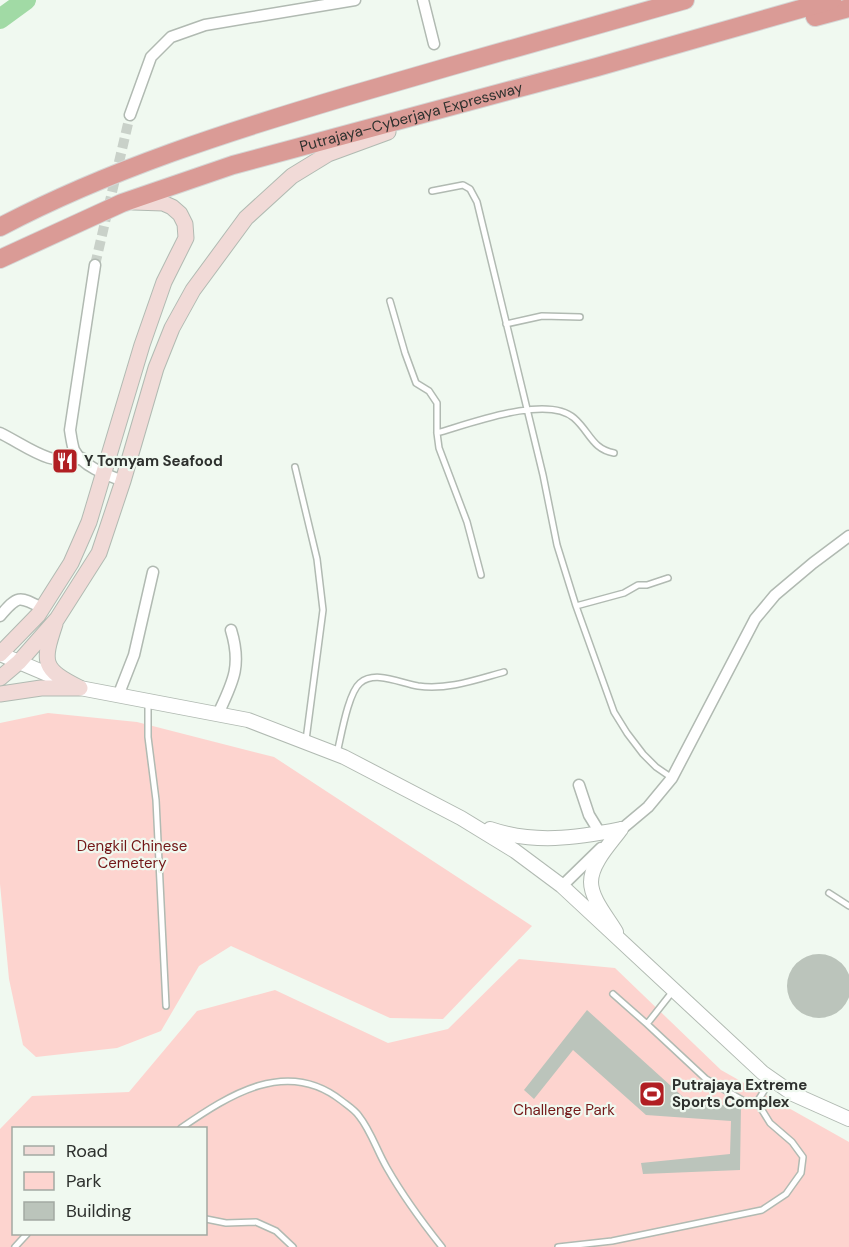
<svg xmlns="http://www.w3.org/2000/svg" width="849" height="1247" viewBox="0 0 849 1247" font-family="'DM Sans',sans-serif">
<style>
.green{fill:#fdd4cf;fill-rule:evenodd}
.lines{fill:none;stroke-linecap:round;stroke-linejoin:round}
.river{stroke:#a1daa5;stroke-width:20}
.building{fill:#bbc4bb}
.minor-tunnel{stroke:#c9d1c9;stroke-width:10;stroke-dasharray:10 5;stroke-linecap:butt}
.service-casing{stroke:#b1bab2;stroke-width:8}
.minor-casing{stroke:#b1bab2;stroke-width:13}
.tertiary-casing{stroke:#b1bab2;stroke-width:16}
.secondary-casing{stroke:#b1bab2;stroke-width:17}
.trunk-casing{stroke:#d5d6d5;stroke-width:20}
.service{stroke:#fff;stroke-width:5}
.minor{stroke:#fff;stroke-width:10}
.tertiary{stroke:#fff;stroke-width:14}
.secondary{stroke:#f1dad7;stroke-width:15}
.trunk{stroke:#da9b96;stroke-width:18}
.labels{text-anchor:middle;stroke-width:4.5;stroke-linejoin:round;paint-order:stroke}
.street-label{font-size:15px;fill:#2e312e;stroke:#f0f9f0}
.poi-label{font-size:15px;font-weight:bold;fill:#2e312e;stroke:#f0f9f0;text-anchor:start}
.park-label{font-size:15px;fill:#731818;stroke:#f0f9f0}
</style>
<rect width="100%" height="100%" fill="#f0f9f0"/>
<path class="green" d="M48 713 137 722 274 757 532 926 443 1019 390 1018 231 946 199 966 161 1031 117 1048 36 1057 23 1045 9 979 0 884V723Z
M519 959 615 968 721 1070 849 1142V1247H0V1129L32 1096 129 1092 197 1011 275 990 388 1043 448 1029ZM14 1128H206V1234H14Z"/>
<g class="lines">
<path class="river" d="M0 19 26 0"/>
</g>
<path class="building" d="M787 986a32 32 0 1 1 64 0a32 32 0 1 1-64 0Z
M587 1010 692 1105H741L740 1170 643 1174 641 1163 730 1154 731 1121 646 1115 573 1050 534 1099 524 1090Z"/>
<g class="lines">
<path class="minor-tunnel" d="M95 265 130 115"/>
<defs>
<path id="service" d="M432 191 463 185 470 189 477 202 543 475 557 545 576 606 614 712 627 733 643 754 656 767 672 778
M390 301 405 353 416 383 429 391 437 403V433L439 448 467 522 481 575
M506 324 542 316 580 317
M437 433C469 424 547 394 574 418 590 432 592 449 614 453
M295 467 317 559 323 610 306 740
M576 606 624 593 638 585H647L668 578
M148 703V737L156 800 166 1006
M337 753C341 737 348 693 360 683 375 670 400 683 418 686 448 690 475 680 504 672
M829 893 849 906
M673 991 647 1024 706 1079 749 1104 757 1102 771 1080
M613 994 647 1024
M181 1128C229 1095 287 1057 342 1101 347 1105 355 1110 359 1116 371 1131 377 1151 387 1168 403 1196 422 1222 442 1247
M206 1219 226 1223 256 1222 276 1231 293 1247
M15 1247 27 1234
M558 1247 612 1241 762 1210 786 1194 801 1173 803 1157 792 1142 770 1123 757 1102"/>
<path id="minor" d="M423 0 434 44
M130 115 151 57 171 37 205 25 355 0
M95 265 70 430C71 436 72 444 74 450 82 466 107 475 123 481
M0 433C27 446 51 468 82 458
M0 616C18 595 19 596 42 608
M118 696 134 655 153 572
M218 714C233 682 242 666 231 630
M579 785 589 815 600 833
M617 833 648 807 672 778 755 619 775 595 813 563 849 536
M562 886 601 848"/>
<path id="tertiary" d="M0 654 80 688 248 720 344 757 461 818 515 851 562 886 763 1073 793 1094 849 1119
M490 829C534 844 576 838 621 829
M616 932C608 918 591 899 591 882 591 863 611 843 621 829"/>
<path id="secondary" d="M55 624C42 663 42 669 80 688
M0 654 38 615 71 563 89 522 142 345 164 282 186 238 185 224 180 214 172 207 163 203 133 202
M0 678 19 662 57 619 99 553 123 481 156 368 172 328 193 290 246 218 292 176 328 154 388 132
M0 694 41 688H77"/>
<g id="trunk">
<path d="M815 17 849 8"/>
<path d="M0 227C110 169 230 131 348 96 460 63 572 32 685 0"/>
<path id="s1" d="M0 259 122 203 233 165 597 67 832 0"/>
</g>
</defs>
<use href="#service" class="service-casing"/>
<use href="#minor" class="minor-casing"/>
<use href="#tertiary" class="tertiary-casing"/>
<use href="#secondary" class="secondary-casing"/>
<use href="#trunk" class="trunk-casing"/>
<use href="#service" class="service"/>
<use href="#minor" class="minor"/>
<use href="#tertiary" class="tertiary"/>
<use href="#secondary" class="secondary"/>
<use href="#trunk" class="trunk"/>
</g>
<defs>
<symbol id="restaurant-square" viewBox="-11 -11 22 22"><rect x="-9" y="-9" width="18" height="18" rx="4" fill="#b11f23" stroke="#f0f9f0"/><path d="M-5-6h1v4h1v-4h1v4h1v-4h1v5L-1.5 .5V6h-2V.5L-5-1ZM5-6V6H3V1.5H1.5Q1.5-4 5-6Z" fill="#fff"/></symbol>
<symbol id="stadium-square" viewBox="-11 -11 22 22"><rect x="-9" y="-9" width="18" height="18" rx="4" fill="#b11f23" stroke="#f0f9f0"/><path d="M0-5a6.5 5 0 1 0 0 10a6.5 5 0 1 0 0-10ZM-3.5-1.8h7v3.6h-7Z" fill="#fff"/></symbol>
</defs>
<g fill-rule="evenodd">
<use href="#restaurant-square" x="50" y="446" width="30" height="30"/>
<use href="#stadium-square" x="637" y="1079" width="30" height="30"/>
</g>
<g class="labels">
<g class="street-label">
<text dy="5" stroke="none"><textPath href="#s1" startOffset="436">Putrajaya–Cyberjaya Expressway</textPath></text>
</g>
<g class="poi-label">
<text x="84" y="466">Y Tomyam Seafood</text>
<text x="672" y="1090">Putrajaya Extreme<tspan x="672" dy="17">Sports Complex</tspan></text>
</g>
<g class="park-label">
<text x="132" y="851">Dengkil Chinese<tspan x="132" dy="17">Cemetery</tspan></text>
<text x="564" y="1115">Challenge Park</text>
</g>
</g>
<rect x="12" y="1127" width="195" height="108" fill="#f0f9f0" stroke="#a2a9a2" stroke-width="1.5"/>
<rect x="24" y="1146" width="30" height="9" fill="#f1dad7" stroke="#a2a9a2" stroke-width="1.5"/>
<text x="66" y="1157" font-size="18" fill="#2e312e">Road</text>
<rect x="24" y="1172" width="30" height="18" fill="#fdd4cf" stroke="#a2a9a2" stroke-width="1.5"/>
<text x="66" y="1187" font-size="18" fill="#2e312e">Park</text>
<rect x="24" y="1202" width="30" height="18" fill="#bbc4bb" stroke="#a2a9a2" stroke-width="1.5"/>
<text x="66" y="1217" font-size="18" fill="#2e312e">Building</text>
</svg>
